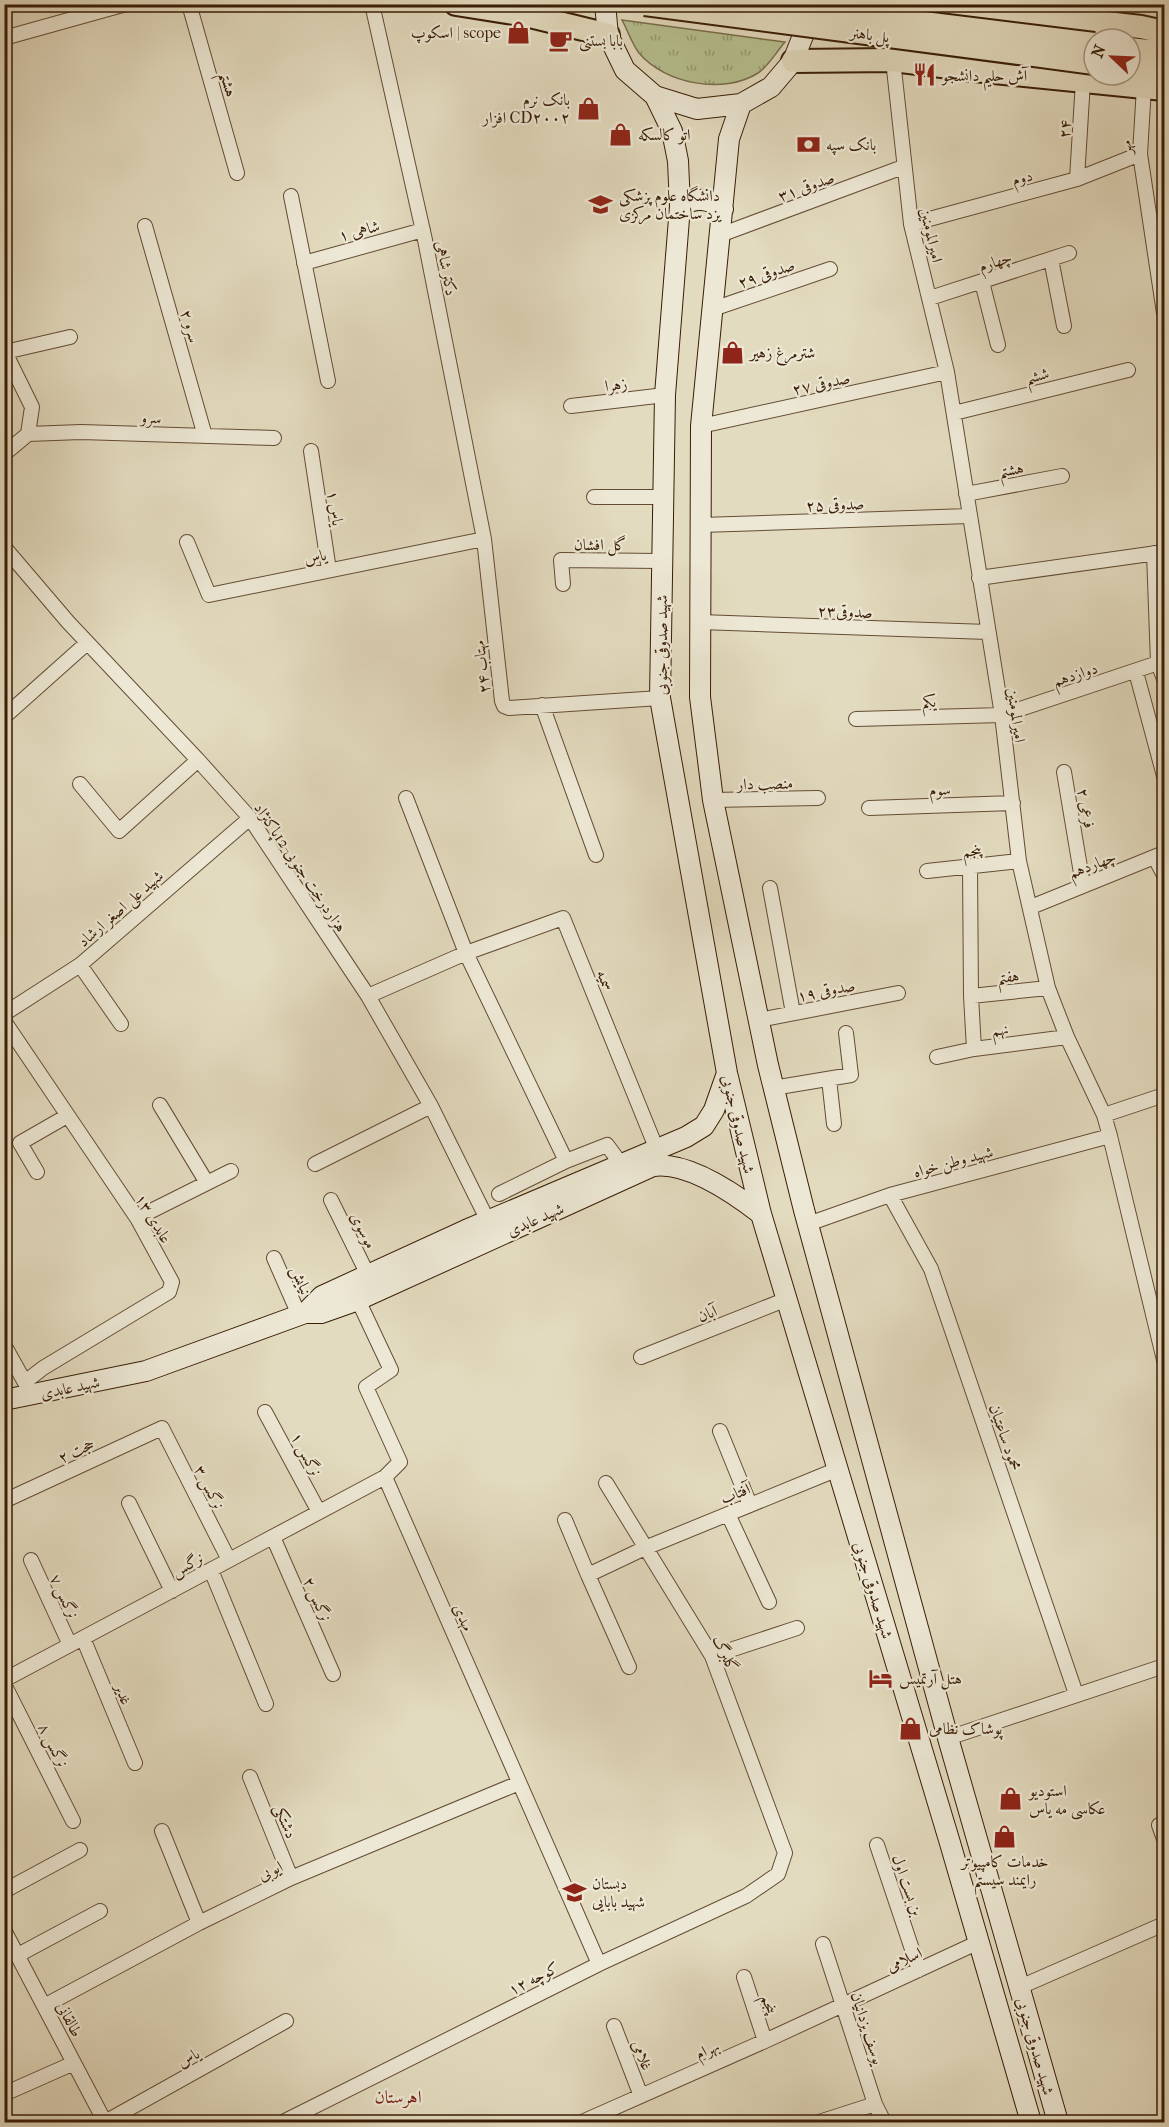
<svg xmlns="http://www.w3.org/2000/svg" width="1169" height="2127" viewBox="0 0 1169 2127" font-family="'IM FELL French Canon',Amiri,serif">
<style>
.grass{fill:url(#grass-tufts);stroke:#786e4a;stroke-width:1.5}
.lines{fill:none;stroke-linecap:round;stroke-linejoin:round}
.minor-casing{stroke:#644c34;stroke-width:16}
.secondary-casing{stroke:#391d05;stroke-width:22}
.primary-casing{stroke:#391d05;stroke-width:26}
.minor{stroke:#ede8d5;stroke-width:14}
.secondary{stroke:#ede8d5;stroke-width:20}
.primary{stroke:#e3dbbf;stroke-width:22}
.primary-bridge-casing{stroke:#391d05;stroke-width:26;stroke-linecap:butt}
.primary-bridge{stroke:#e3dbbf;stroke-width:22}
.labels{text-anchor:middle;stroke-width:4.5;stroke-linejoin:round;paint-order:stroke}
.poi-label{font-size:16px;fill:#391d05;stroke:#ede8d5;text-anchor:start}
.street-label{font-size:16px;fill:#391d05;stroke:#ede8d5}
.neighbourhood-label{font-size:18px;fill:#7a1f14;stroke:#ede8d5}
</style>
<defs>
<pattern id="grass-tufts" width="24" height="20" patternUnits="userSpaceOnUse" patternTransform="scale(1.5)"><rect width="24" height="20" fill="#b6c090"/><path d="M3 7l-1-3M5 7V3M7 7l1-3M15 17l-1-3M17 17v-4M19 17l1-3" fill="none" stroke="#959b74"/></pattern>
</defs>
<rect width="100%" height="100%" fill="#e3dbbf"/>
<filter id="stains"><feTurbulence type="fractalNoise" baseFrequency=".00333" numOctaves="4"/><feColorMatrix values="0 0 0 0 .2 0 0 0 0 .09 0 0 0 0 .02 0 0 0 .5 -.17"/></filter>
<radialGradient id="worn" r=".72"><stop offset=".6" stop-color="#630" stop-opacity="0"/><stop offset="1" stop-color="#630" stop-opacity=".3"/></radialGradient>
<path class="grass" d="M622 20 785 42C777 51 768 67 758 73 724 95 665 84 639 53 632 44 628 31 622 20Z"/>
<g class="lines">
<defs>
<path id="minor" d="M189 4 237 173
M372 4 425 240 484 539 502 701 504 706 509 708 660 698
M4 38 126 4
M893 60 911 224 947 372 1002 715 1019 861 1048 988 1067 1037 1104 1115 1110 1136 1164 1360
M1144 87 1140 154 1164 313
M1077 179 1083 81
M291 196 328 381
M911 224 1077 179 1140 154
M145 226 205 436
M720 235 903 167
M1051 259 1064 326
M304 263 423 230
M982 282 998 345
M930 298 1069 253
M713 309 830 269
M4 350 32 407 28 434 4 454
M5 352 70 337
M571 406 665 395
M954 413 1128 370
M701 426 947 372
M28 434 81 432 274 438
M311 451 329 570
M966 494 1062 476
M594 497H663
M701 525 969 516
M187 542 209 595 484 539
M4 547 68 622 198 760 250 818 368 996 431 1106 491 1227
M1154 553 1158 663 1164 679
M979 578 1164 552
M563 584 561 560 662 561
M700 622 988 632
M1136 672 1164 776
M542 705 596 855
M4 717 87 643
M856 719 1002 715 1158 663
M1064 772 1083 885
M80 784 119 831 198 760
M406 798 466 953 563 918 657 1150
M713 800 818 798
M869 808 1013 803
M1155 858 1164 875
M970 867 971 996 974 1049
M927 871 1019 861
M770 888 793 1013
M1031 907 1164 853
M80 965 121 1024
M368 996 466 953 566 1161 607 1145 621 1164
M971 996 1048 988
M4 1014 80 965 250 818
M759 1020 898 993
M4 1021 137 1218 172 1282 169 1292 43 1368 25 1382
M937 1057 974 1049 1067 1037
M829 1079 834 1124
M773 1088 851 1075 846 1033
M160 1105 207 1183
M1104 1115 1164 1095
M315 1164 431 1106
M37 1172 20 1143 67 1116
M499 1194 566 1161
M890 1195 931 1269 1076 1694
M331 1200 368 1275
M137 1218 231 1171
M808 1224 890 1195 1110 1136
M274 1258 299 1315
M4 1345 28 1388
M641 1357 787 1299
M265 1412 319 1512
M720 1431 750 1505
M385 1477 599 1964
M4 1501 162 1428 229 1560
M129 1503 172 1591
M728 1514 769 1602
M565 1520 588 1575 645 1548 838 1469
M273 1537 333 1674
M31 1560 70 1645
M211 1570 266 1704
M588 1575 629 1667
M83 1638 135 1763
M712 1656 797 1628
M4 1680 385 1477 400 1462 366 1387 391 1370 358 1300
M4 1684 73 1821
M948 1738 1164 1666
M250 1777 291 1878
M1159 1825 1164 1839
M162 1831 199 1923
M877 1845 919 1970
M4 1891 80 1850
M4 1930 105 2122
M823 1944 875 2104 884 2122
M18 1955 100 1911
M744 1977 765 2041
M1020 1987 1164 1924
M44 2006 199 1923 291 1878 519 1783
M614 2026 641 2096
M4 2094 74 2063
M105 2122 286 2021
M283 2122 599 1964 746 1896 778 1874 785 1853 712 1656 606 1483
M582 2122 765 2041 979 1942
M819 2122 875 2104"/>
<path id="secondary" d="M605 4 608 35 625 70 655 96 697 109 741 104 771 87 793 61 808 23 807 11
M655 96 672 131 678 161 680 206 665 395 660 698 727 1073 761 1214 950 1843 1031 2122
M741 104 729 139 701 426 700 697 713 800 768 1065 804 1210 948 1738 1058 2122
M680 206C695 197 709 198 723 209
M305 1313 322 1296 466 1230 686 1137 704 1126 714 1110 727 1073
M4 1400 146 1371 305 1313H321L358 1300 653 1166C688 1161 735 1194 761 1214"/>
<path id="primary" d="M456 4 526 15 608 35
M941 4 1141 27 1164 32
M1130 49 1164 53
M793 61 893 60 974 70 1164 89
M1130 67 1164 71"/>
</defs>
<use href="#minor" class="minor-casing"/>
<use href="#secondary" class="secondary-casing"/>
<use href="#primary" class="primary-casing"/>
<use href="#minor" class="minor"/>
<use href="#secondary" class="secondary"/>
<use href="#primary" class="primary"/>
<defs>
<path id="primary-bridge" d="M645 4 1094 63
M770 4 1094 44"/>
</defs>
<use href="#primary-bridge" class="primary-bridge-casing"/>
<use href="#primary-bridge" class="primary-bridge"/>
</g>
<defs>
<symbol id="shop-bare" viewBox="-9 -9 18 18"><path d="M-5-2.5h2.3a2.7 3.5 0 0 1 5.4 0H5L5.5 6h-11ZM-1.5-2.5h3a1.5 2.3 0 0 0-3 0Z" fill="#8f2418" stroke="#ede8d5" stroke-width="2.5" paint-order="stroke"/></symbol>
<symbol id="cafe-bare" viewBox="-9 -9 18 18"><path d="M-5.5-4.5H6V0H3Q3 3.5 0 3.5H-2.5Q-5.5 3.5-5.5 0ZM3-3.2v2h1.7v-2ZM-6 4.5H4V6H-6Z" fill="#8f2418" stroke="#ede8d5" stroke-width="2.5" paint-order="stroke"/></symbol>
<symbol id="restaurant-bare" viewBox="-9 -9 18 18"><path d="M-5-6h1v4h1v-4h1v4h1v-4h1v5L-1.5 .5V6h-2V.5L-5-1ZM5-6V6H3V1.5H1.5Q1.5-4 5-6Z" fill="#8f2418" stroke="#ede8d5" stroke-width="2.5" paint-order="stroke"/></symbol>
<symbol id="bank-bare" viewBox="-9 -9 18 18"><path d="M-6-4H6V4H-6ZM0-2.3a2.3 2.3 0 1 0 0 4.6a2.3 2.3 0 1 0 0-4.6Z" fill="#8f2418" stroke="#ede8d5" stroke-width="2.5" paint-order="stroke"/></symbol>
<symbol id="university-bare" viewBox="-9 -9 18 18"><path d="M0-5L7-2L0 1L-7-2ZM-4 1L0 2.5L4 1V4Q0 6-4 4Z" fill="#8f2418" stroke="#ede8d5" stroke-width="2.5" paint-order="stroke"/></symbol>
<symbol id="hotel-bare" viewBox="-9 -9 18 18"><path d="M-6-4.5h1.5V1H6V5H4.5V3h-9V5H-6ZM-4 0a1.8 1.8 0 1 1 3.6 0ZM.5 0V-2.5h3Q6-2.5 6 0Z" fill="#8f2418" stroke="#ede8d5" stroke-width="2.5" paint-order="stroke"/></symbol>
<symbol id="school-bare" viewBox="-9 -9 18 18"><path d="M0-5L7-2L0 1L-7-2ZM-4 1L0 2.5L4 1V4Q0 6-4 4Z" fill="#8f2418" stroke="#ede8d5" stroke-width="2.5" paint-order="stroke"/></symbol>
</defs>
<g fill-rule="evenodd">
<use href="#shop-bare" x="502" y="16" width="33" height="33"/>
<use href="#cafe-bare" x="544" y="24" width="33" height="33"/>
<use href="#restaurant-bare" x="908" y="58" width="33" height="33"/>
<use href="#shop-bare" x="572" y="92" width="33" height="33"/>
<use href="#shop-bare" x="604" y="118" width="33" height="33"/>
<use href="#bank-bare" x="792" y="128" width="33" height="33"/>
<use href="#university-bare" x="584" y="188" width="33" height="33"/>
<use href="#shop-bare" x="716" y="336" width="33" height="33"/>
<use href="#hotel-bare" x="864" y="1662" width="33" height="33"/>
<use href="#shop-bare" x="894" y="1712" width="33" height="33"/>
<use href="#shop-bare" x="994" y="1782" width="33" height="33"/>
<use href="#shop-bare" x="988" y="1820" width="33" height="33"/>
<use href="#school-bare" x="558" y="1876" width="33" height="33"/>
</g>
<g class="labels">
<g class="poi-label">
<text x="501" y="38" text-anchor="end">اسکوپ | scope</text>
<text x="579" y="46">بابا بستنی</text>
<text x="942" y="81">آش حلیم دانشجو</text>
<text x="570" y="105" text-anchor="end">بانک نرم<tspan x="570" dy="18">افزار CD۲۰۰۲</tspan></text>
<text x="638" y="140">اتو کالسکه</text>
<text x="826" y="150">بانک سپه</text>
<text x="619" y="201">دانشگاه علوم پزشکی<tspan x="619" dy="18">یزد ساختمان مرکزی</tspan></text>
<text x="750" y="358">شترمرغ زهیر</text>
<text x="899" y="1684">هتل آرتمیس</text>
<text x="929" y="1734">پوشاک نظامی</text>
<text x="1029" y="1796">استودیو<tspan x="1029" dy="18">عکاسی مه یاس</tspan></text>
<text x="1005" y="1867" text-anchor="middle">خدمات کامپیوتر<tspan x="1005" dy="18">رایمند سیستم</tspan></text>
<text x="592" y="1889">دبستان<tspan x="592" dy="18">شهید بابایی</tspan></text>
</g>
<g class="street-label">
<text transform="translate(870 34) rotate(7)" y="6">پل باهنر</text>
<text transform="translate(229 84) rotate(74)" y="6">هشتم</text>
<text transform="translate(1064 129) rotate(-86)" y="6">۲۴</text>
<text transform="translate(1125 147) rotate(-89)" y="6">مهر</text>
<text transform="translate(1022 177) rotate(-15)" y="6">دوم</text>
<text transform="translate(806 186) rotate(-20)" y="6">صدوقی ۳۱</text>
<text transform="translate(359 230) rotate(-15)" y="6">شاهی ۱</text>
<text transform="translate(932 235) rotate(77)" y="6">امیرالمومنین</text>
<text transform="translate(995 261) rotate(-18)" y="6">چهارم</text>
<text transform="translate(447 268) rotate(79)" y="6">دکتر شاهی</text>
<text transform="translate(766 273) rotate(-19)" y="6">صدوقی ۲۹</text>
<text transform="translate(191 326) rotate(74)" y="6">سرو ۲</text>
<text transform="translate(1037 375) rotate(-14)" y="6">ششم</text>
<text transform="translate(821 383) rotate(-12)" y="6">صدوقی ۲۷</text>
<text transform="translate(616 384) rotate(-7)" y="6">زهرا</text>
<text transform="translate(151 417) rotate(2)" y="6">سرو</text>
<text transform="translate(1011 469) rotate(-10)" y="6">هشتم</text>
<text transform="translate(835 504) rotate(-2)" y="6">صدوقی ۲۵</text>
<text transform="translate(336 508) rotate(81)" y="6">یاس ۱</text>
<text x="600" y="550">گل افشان</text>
<text transform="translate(315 556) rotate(-12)" y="6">یاس</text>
<text transform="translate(845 611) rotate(2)" y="6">صدوقی۲۳</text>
<text transform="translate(661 645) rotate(-90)" y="6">شهید صدوقی جنوبی</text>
<text transform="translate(481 667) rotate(-96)" y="6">مهتاب ۲۴</text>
<text transform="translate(1075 674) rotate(-18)" y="6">دوازدهم</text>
<text transform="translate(929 701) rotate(-2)" y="6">یکم</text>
<text transform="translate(1017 715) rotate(82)" y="6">امیرالمومنین</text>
<text transform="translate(765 783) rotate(-1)" y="6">منصب دار</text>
<text transform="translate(940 789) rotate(-2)" y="6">سوم</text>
<text transform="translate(1087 808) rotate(80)" y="6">فرعی ۲</text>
<text transform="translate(972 850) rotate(-6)" y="6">پنجم</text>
<text transform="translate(1092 864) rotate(-21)" y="6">چهاردهم</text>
<text transform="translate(301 867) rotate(56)" y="6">هزاردرخت جنوبی-12پاکنژاد</text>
<text transform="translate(120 908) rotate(-41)" y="6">شهید علی اصغر ارشاد</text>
<text transform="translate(1008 976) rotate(-6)" y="6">هفتم</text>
<text transform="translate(606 980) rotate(68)" y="6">سمیه</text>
<text transform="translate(826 990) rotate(-11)" y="6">صدوقی ۱۹</text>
<text transform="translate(1000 1029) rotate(-7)" y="6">نهم</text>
<text transform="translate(739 1124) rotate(77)" y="6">شهید صدوقی جنوبی</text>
<text transform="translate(953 1161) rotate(-15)" y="6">شهید وطن خواه</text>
<text transform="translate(154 1218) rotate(59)" y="6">عابدی ۱۳</text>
<text transform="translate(535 1219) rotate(-24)" y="6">شهید عابدی</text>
<text transform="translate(364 1230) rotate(63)" y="6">موسوی</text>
<text transform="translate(302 1280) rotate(67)" y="6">نیایش</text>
<text transform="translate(707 1313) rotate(-22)" y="6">آبان</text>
<text transform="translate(70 1387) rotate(-12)" y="6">شهید عابدی</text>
<text transform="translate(1006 1437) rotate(71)" y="6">محمود ساعتیان</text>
<text transform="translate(76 1450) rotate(-25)" y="6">حجت ۲</text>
<text transform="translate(307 1454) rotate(62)" y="6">نرگس ۱</text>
<text transform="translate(210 1487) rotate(63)" y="6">نرگس ۳</text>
<text transform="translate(735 1493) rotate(-22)" y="6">آفتاب</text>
<text transform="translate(187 1564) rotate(-28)" y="6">نرگس</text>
<text transform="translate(874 1590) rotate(73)" y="6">شهید صدوقی جنوبی</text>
<text transform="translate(65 1596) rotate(65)" y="6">نرگس ۷</text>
<text transform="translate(318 1599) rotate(66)" y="6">نرگس ۲</text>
<text transform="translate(464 1617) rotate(66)" y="6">مهدی</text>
<text transform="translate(726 1653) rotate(65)" y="6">گلبرگ</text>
<text transform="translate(124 1694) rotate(68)" y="6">غدیر</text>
<text transform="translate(54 1745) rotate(63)" y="6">نرگس ۸</text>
<text transform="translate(286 1821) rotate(68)" y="6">دشتکی</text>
<text transform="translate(270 1870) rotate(-26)" y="6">ایوبی</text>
<text transform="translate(908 1885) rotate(71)" y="6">بن بست اول</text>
<text transform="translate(904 1959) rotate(-25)" y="6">اسلامی</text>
<text transform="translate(533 1978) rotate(-27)" y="6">کوچه ۱۲</text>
<text transform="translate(770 2004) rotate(72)" y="6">پنجم</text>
<text transform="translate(70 2019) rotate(62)" y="6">طالقانی</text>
<text transform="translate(868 2028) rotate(72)" y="6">یوسف یزدانیان</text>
<text transform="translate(1036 2046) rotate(74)" y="6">شهید صدوقی جنوبی</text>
<text transform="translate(707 2049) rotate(-24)" y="6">بهرام</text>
<text transform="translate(643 2055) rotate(69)" y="6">غلامی</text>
<text transform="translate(188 2057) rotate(-29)" y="6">یاس</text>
</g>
<g class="neighbourhood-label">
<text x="398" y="2103">اهرستان</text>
</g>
</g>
<rect width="1169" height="2127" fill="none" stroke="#e3dbbf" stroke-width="24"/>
<rect x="6" y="6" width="1157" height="2115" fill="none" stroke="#391d05" stroke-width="3"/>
<rect x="12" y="12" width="1145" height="2103" fill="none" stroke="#391d05" stroke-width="1.5"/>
<g transform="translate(1112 57) rotate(293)"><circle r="28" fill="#ede8d5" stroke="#a59782" stroke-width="1.5"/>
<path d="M0-4.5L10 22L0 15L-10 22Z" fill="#8f2418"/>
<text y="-9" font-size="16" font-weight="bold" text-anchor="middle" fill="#391d05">N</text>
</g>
<rect width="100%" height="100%" filter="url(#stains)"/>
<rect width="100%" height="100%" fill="url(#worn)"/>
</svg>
